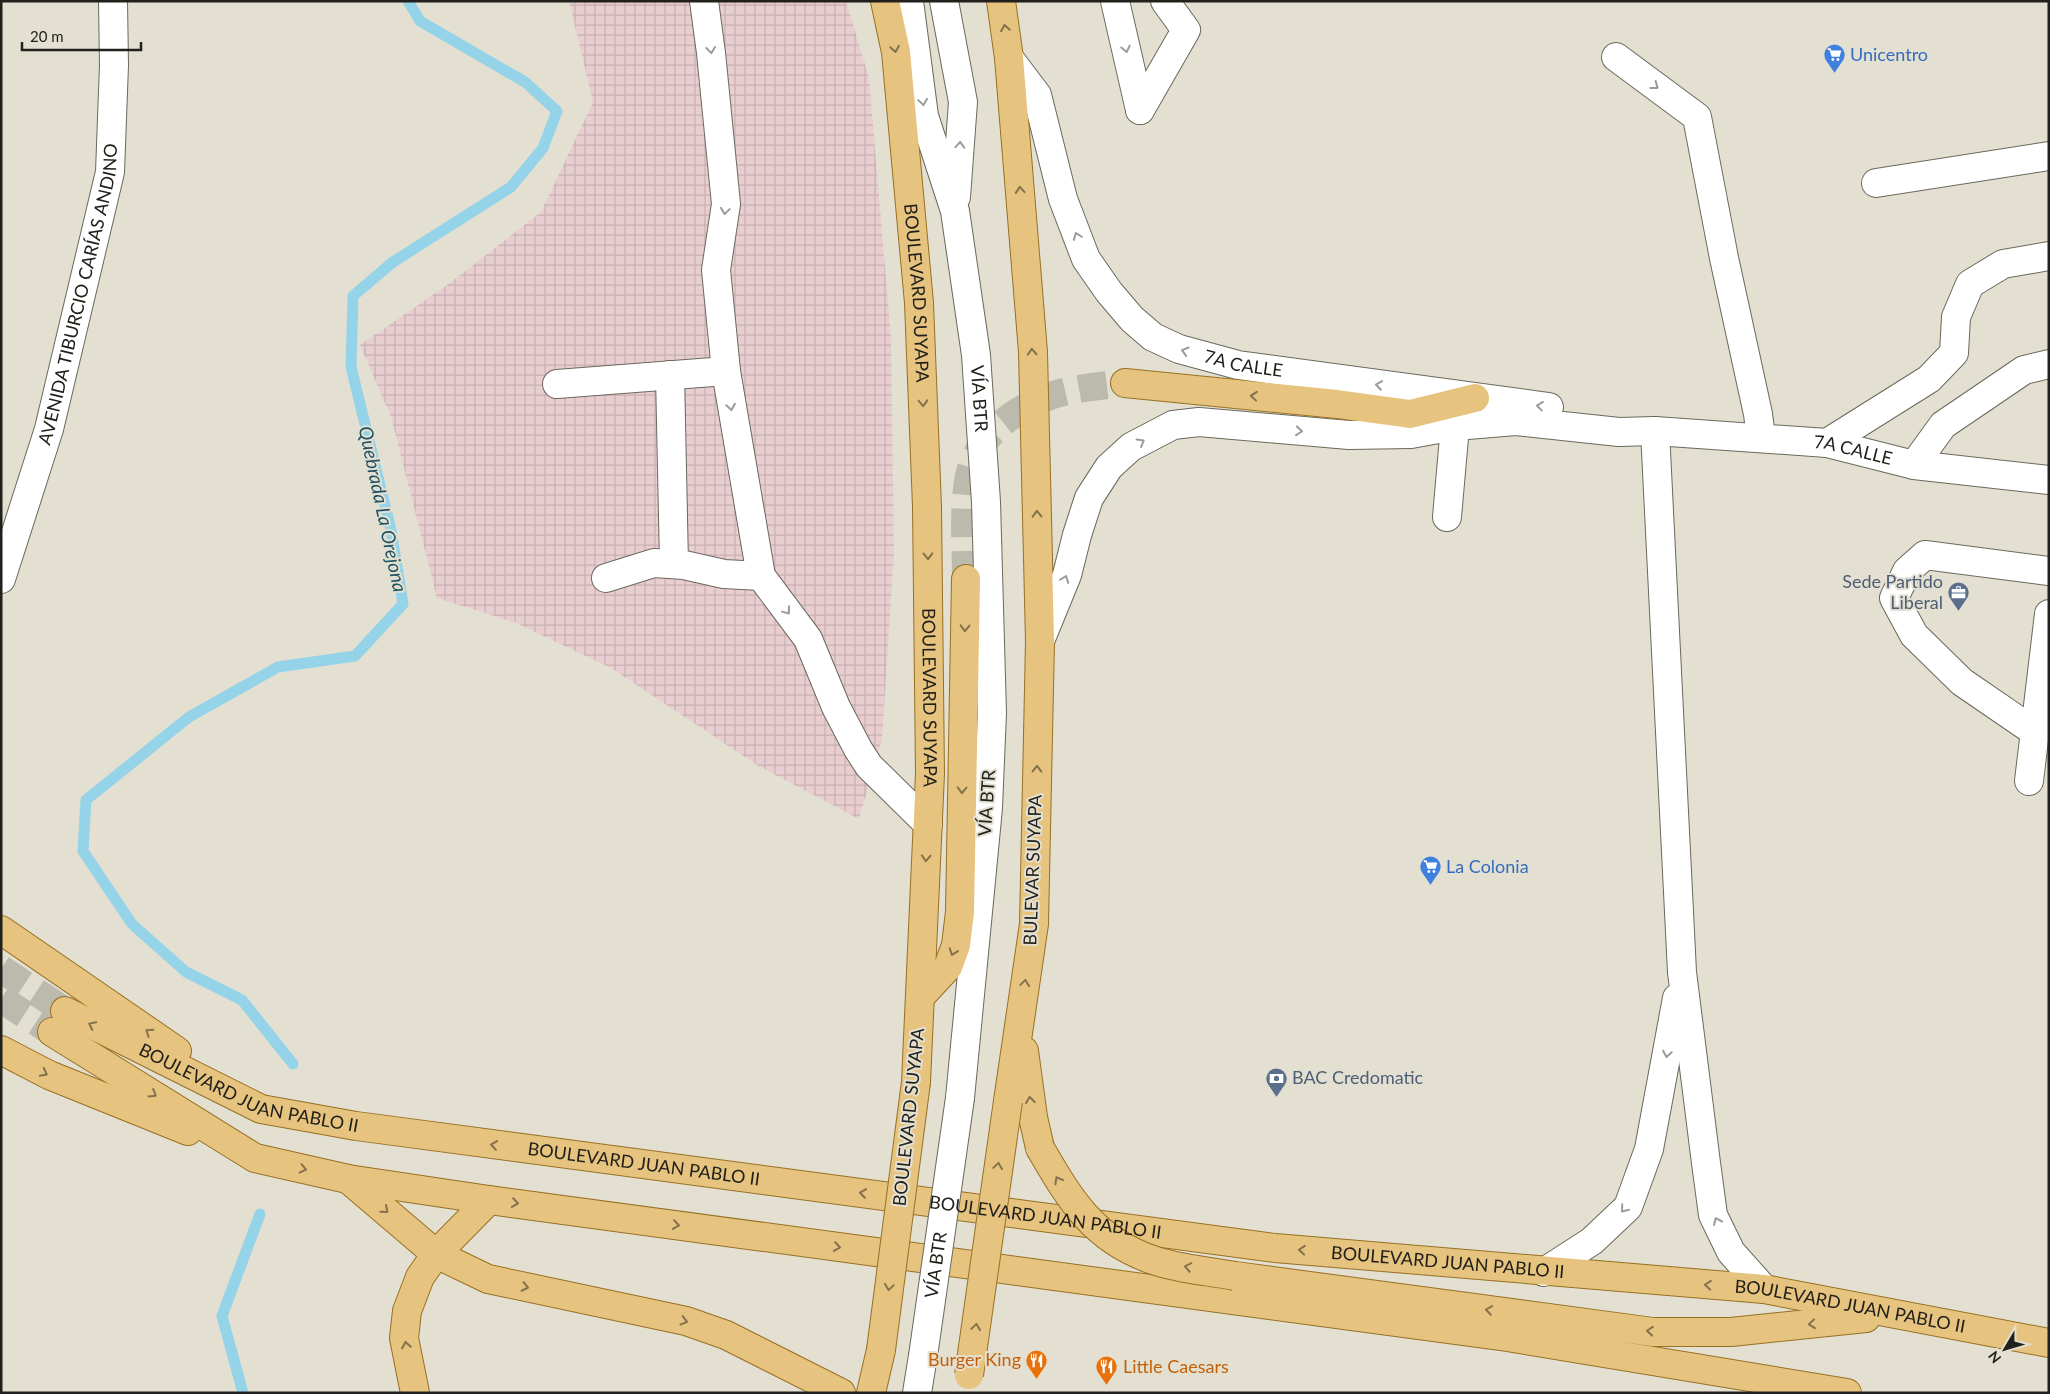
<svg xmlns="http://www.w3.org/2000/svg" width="2050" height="1394" viewBox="0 0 2050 1394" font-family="Lato,sans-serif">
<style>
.industrial{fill:url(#industrial-grid)}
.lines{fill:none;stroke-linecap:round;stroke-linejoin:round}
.stream{stroke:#95d3e9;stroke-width:11}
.major-tunnel{stroke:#bcbaad;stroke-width:28;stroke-dasharray:28 14;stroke-linecap:butt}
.minor-casing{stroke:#6b685c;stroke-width:30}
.major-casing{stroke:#977023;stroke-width:30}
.minor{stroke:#fff;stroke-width:28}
.major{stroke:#e6c37e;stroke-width:28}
.minor-bridge-casing{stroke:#6b685c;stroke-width:30;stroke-linecap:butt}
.major-bridge-casing{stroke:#977023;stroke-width:30;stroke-linecap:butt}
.minor-bridge{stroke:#fff;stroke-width:28}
.major-bridge{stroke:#e6c37e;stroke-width:28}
.oneway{stroke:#84724c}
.oneway2{stroke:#9b9b98}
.labels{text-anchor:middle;stroke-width:4;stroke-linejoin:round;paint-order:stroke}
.shop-label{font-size:18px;fill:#366cbe;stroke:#e3e0d2;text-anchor:start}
.street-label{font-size:18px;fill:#21201b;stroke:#e3e0d2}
.service-label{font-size:18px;fill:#4e5e75;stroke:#e3e0d2;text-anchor:end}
.food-label{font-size:18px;fill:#c56008;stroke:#e3e0d2;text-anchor:end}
.water-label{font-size:19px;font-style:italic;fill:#1f5262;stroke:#e3e0d2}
</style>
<defs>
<pattern id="industrial-grid" width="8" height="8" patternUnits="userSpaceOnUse" patternTransform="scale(1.25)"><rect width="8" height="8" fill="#e9ced1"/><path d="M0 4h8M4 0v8" fill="none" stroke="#c8b1b3"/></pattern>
</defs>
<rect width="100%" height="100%" fill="#e3e0d2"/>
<path class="industrial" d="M569 1H846L869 78 891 339 894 553 882 739 859 819 757 765 611 668 516 623 437 598 391 417 360 345 450 283 541 212 593 102Z"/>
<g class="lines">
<path class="stream" d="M293 1064 242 1000 186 972 132 924 83 851 86 800 189 717 278 667 355 656 403 604 391 530 351 367 353 296 393 262 511 187 543 148 557 111 525 82 420 21 408 1
M243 1393 222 1316 260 1214"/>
<path class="major-tunnel" d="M966 579C966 546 962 499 971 468 981 433 1017 408 1050 396 1074 388 1100 386 1125 383
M1 969 65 1011
M1 999 52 1032"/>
<defs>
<g id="minor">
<path d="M704 1 711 53 726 204 716 270 726 371 761 576 808 639 836 707 858 749 869 766 928 824"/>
<path id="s1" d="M909 1 924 116 955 211 976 355 986 502 992 713 988 808 960 1098"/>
<path d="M944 1 963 102 956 197"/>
<path d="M1115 1 1140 110"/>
<path d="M1616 57 1697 117 1724 258 1758 414 1761 437"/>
<path id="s2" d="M1009 58 1037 95 1063 199 1086 259 1109 292 1132 319 1153 337 1179 349 1238 365 1549 407"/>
<path d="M1140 110 1186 30 1165 1"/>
<path d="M1876 183 2049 156"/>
<path d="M670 375 674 564"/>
<path d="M557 384 726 371"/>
<path d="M1655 431 1682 972 1706 1163 1713 1215 1731 1252 1764 1289"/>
<path d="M1827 443 1929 379 1954 353 1956 317 1970 284 2003 264 2049 256"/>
<path d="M1914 465 1943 425 2024 370 2049 364"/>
<path d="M1447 517 1455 426"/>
<path d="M606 578 654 563 684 565 724 574 761 576"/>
<path id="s3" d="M1 579 49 429 110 172 114 65 113 1"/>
<path id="s4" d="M1040 641 1067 575 1077 535 1089 498 1109 467 1131 447 1173 425 1199 422 1349 435 1411 434 1455 426 1516 421 1619 432 1655 431 1827 443 1914 465 2049 480"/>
<path d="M2035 732 1962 682 1914 635 1894 598 1907 571 1925 555 2049 571"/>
<path d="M2029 781 2049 614"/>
<path d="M1544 1272 1592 1241 1628 1207 1649 1149 1677 998"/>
<path d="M917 1393 923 1356"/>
</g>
<g id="major">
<path id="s5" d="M885 1 896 52 919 303 927 507 930 774 916 1082"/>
<path d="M1001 1 1009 58 1033 352 1040 641 1034 924 1008 1101"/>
<path d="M1125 383 1337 404 1410 414 1475 398"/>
<path d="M1 930 177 1051"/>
<path d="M920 997 948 967 956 945 960 912 966 579"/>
<path id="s6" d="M65 1011 261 1109 356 1126 1275 1248 1764 1289 2049 1343"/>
<path d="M52 1032 255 1158 348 1179 489 1200 1507 1337 1847 1393"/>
<path d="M1 1050 49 1075 188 1131"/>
<path d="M1024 1051 1033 1117 1040 1148"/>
<path d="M348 1179 436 1254 488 1279 686 1321 726 1335 841 1393"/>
<path d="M1235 1276 1653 1332H1731L1866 1318"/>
<path d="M415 1393 404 1338 407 1311 420 1277 436 1254 489 1200"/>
<path d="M871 1393 881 1350"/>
</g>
</defs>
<use href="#minor" class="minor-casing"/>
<use href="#major" class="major-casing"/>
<use href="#minor" class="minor"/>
<use href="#major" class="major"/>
<defs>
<g id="minor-bridge">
<path id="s7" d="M923 1356 960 1098"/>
</g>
<path id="major-bridge" d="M1040 1148C1070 1200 1094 1240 1153 1260 1178 1269 1209 1271 1235 1276
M881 1350 916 1082
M969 1375 1008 1101"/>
</defs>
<use href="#minor-bridge" class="minor-bridge-casing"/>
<use href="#major-bridge" class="major-bridge-casing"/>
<use href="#minor-bridge" class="minor-bridge"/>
<use href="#major-bridge" class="major-bridge"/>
</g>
<defs><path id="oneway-chevron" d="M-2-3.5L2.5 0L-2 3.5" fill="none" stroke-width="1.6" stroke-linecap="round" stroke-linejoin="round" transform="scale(1.25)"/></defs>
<g class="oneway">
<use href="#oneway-chevron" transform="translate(1005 28) rotate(-99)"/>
<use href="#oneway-chevron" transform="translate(895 49) rotate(80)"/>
<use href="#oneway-chevron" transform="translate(1020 190) rotate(-95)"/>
<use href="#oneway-chevron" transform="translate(1032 352) rotate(-93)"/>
<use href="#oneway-chevron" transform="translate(1254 396) rotate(-174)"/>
<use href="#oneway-chevron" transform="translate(923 403) rotate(88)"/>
<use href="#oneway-chevron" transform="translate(1037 514) rotate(-91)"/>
<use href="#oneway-chevron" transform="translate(928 556) rotate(89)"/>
<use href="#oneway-chevron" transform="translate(965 628) rotate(91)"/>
<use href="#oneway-chevron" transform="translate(1037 769) rotate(-89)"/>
<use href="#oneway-chevron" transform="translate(962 790) rotate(91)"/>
<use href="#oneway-chevron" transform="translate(926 858) rotate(93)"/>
<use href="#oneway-chevron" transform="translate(953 952) rotate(109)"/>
<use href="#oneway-chevron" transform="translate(1025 983) rotate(-82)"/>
<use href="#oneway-chevron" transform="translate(92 1025) rotate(-154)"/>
<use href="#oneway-chevron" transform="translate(149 1032) rotate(-146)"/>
<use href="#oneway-chevron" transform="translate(44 1073) rotate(27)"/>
<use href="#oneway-chevron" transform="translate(153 1094) rotate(32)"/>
<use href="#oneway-chevron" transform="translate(1030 1100) rotate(-97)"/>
<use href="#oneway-chevron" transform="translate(494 1145) rotate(-172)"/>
<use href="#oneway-chevron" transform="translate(998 1166) rotate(-82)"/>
<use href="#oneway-chevron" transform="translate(303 1169) rotate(13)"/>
<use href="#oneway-chevron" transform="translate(1058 1180) rotate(-119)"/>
<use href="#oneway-chevron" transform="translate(863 1193) rotate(-172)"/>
<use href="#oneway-chevron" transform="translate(515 1203) rotate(8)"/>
<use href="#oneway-chevron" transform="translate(385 1210) rotate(41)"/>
<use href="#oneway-chevron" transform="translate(676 1225) rotate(8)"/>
<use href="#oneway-chevron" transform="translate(837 1247) rotate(8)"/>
<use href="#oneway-chevron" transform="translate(1302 1250) rotate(-175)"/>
<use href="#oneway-chevron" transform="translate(1188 1267) rotate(-169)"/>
<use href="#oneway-chevron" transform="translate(1708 1285) rotate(-175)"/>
<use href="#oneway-chevron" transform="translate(525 1287) rotate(12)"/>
<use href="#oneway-chevron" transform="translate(889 1287) rotate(98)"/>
<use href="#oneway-chevron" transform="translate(1489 1310) rotate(-172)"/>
<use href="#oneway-chevron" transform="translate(684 1321) rotate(15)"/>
<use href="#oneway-chevron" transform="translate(1812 1324) rotate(174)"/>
<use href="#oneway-chevron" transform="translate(976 1327) rotate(-82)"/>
<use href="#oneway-chevron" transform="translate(1650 1331) rotate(-175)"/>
<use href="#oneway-chevron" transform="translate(406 1345) rotate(-99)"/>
</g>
<g class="oneway2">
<use href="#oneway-chevron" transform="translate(1126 49) rotate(77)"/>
<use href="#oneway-chevron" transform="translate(711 50) rotate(83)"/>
<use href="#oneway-chevron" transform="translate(1655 86) rotate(37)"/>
<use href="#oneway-chevron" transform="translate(923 102) rotate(82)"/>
<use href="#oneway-chevron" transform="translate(960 145) rotate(-86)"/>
<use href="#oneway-chevron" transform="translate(725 211) rotate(98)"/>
<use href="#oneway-chevron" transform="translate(1077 236) rotate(-111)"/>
<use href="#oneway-chevron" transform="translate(1185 351) rotate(-163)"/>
<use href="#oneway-chevron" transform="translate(1379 385) rotate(-172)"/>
<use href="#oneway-chevron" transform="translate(1540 406) rotate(-173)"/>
<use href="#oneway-chevron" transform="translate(731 407) rotate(81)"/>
<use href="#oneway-chevron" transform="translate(1299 431) rotate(5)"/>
<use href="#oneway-chevron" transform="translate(1141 442) rotate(-31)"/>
<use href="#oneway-chevron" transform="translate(1065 579) rotate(-69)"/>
<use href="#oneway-chevron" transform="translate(787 611) rotate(53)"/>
<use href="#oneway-chevron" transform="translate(1667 1054) rotate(100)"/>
<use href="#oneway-chevron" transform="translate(1624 1209) rotate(129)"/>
<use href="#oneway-chevron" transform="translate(1717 1221) rotate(-114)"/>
</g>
<defs>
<symbol id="supermarket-pin" viewBox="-11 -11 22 30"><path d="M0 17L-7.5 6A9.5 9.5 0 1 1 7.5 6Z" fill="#3f7fe0" stroke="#e3e0d2"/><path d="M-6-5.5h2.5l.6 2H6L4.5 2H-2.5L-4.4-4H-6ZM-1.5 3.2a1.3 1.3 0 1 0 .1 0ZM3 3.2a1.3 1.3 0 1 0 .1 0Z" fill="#fff"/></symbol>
<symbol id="office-pin" viewBox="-11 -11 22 30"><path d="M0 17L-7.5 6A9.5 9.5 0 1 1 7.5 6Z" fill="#5c6f8a" stroke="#e3e0d2"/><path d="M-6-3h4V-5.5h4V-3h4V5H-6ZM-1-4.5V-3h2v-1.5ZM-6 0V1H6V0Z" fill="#fff"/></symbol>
<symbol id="bank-pin" viewBox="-11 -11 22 30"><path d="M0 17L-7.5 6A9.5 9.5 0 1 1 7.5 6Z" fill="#5c6f8a" stroke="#e3e0d2"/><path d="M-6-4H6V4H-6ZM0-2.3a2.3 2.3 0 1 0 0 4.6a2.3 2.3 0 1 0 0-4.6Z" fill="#fff"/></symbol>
<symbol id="restaurant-pin" viewBox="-11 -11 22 30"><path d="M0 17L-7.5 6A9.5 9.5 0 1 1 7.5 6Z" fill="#e8710a" stroke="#e3e0d2"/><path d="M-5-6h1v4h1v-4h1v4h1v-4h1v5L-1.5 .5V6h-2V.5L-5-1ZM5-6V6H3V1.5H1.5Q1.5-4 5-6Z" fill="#fff"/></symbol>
</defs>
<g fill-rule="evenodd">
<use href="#supermarket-pin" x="1822" y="42" width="25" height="34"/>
<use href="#office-pin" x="1946" y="580" width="25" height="34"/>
<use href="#supermarket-pin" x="1418" y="854" width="25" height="34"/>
<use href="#bank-pin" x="1264" y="1066" width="25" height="34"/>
<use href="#restaurant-pin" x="1024" y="1348" width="25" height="34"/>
<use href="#restaurant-pin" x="1094" y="1354" width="25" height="34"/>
</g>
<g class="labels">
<g class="shop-label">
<text x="1850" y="61">Unicentro</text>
<text x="1446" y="873">La Colonia</text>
</g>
<g class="street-label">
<text dy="6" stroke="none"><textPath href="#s3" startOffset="296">AVENIDA TIBURCIO CARÍAS ANDINO</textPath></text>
<text dy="6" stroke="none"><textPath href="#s5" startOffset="294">BOULEVARD SUYAPA</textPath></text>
<text dy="6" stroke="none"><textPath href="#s2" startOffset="416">7A CALLE</textPath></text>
<text dy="6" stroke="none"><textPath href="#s1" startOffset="405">VÍA BTR</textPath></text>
<text dy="6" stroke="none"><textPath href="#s4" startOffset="949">7A CALLE</textPath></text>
<text dy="6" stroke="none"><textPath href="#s5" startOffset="699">BOULEVARD SUYAPA</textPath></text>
<text transform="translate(987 803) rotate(-86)" y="6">VÍA BTR</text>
<text transform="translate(1033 870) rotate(-88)" y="6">BULEVAR SUYAPA</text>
<text dy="6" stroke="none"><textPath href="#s6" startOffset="201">BOULEVARD JUAN PABLO II</textPath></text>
<text transform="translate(909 1117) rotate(-84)" y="6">BOULEVARD SUYAPA</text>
<text dy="6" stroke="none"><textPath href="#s6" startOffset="606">BOULEVARD JUAN PABLO II</textPath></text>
<text dy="6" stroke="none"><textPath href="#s6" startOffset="1011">BOULEVARD JUAN PABLO II</textPath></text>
<text dy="6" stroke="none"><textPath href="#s6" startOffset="1416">BOULEVARD JUAN PABLO II</textPath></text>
<text dy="6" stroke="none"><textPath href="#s7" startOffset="92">VÍA BTR</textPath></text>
<text dy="6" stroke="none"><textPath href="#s6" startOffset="1821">BOULEVARD JUAN PABLO II</textPath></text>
</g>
<g class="service-label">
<text x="1943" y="588">Sede Partido<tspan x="1943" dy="21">Liberal</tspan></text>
<text x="1292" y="1084" text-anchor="start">BAC Credomatic</text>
</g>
<g class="food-label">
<text x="1021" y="1366">Burger King</text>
<text x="1123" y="1373" text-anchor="start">Little Caesars</text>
</g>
<g class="water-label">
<text transform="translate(383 509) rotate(78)" y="7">Quebrada La Orejona</text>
</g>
</g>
<rect width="2050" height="1394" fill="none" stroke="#21201b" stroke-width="5"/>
<g transform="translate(2005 1349) rotate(232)" stroke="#e3e0d2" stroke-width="4" paint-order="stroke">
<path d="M0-4L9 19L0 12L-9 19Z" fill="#21201b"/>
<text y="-8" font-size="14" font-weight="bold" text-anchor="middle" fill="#21201b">N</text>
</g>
<path d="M22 42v8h119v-8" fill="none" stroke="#21201b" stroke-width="2.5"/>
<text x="30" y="42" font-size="15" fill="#21201b" stroke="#e3e0d2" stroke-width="4" paint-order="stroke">20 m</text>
</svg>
